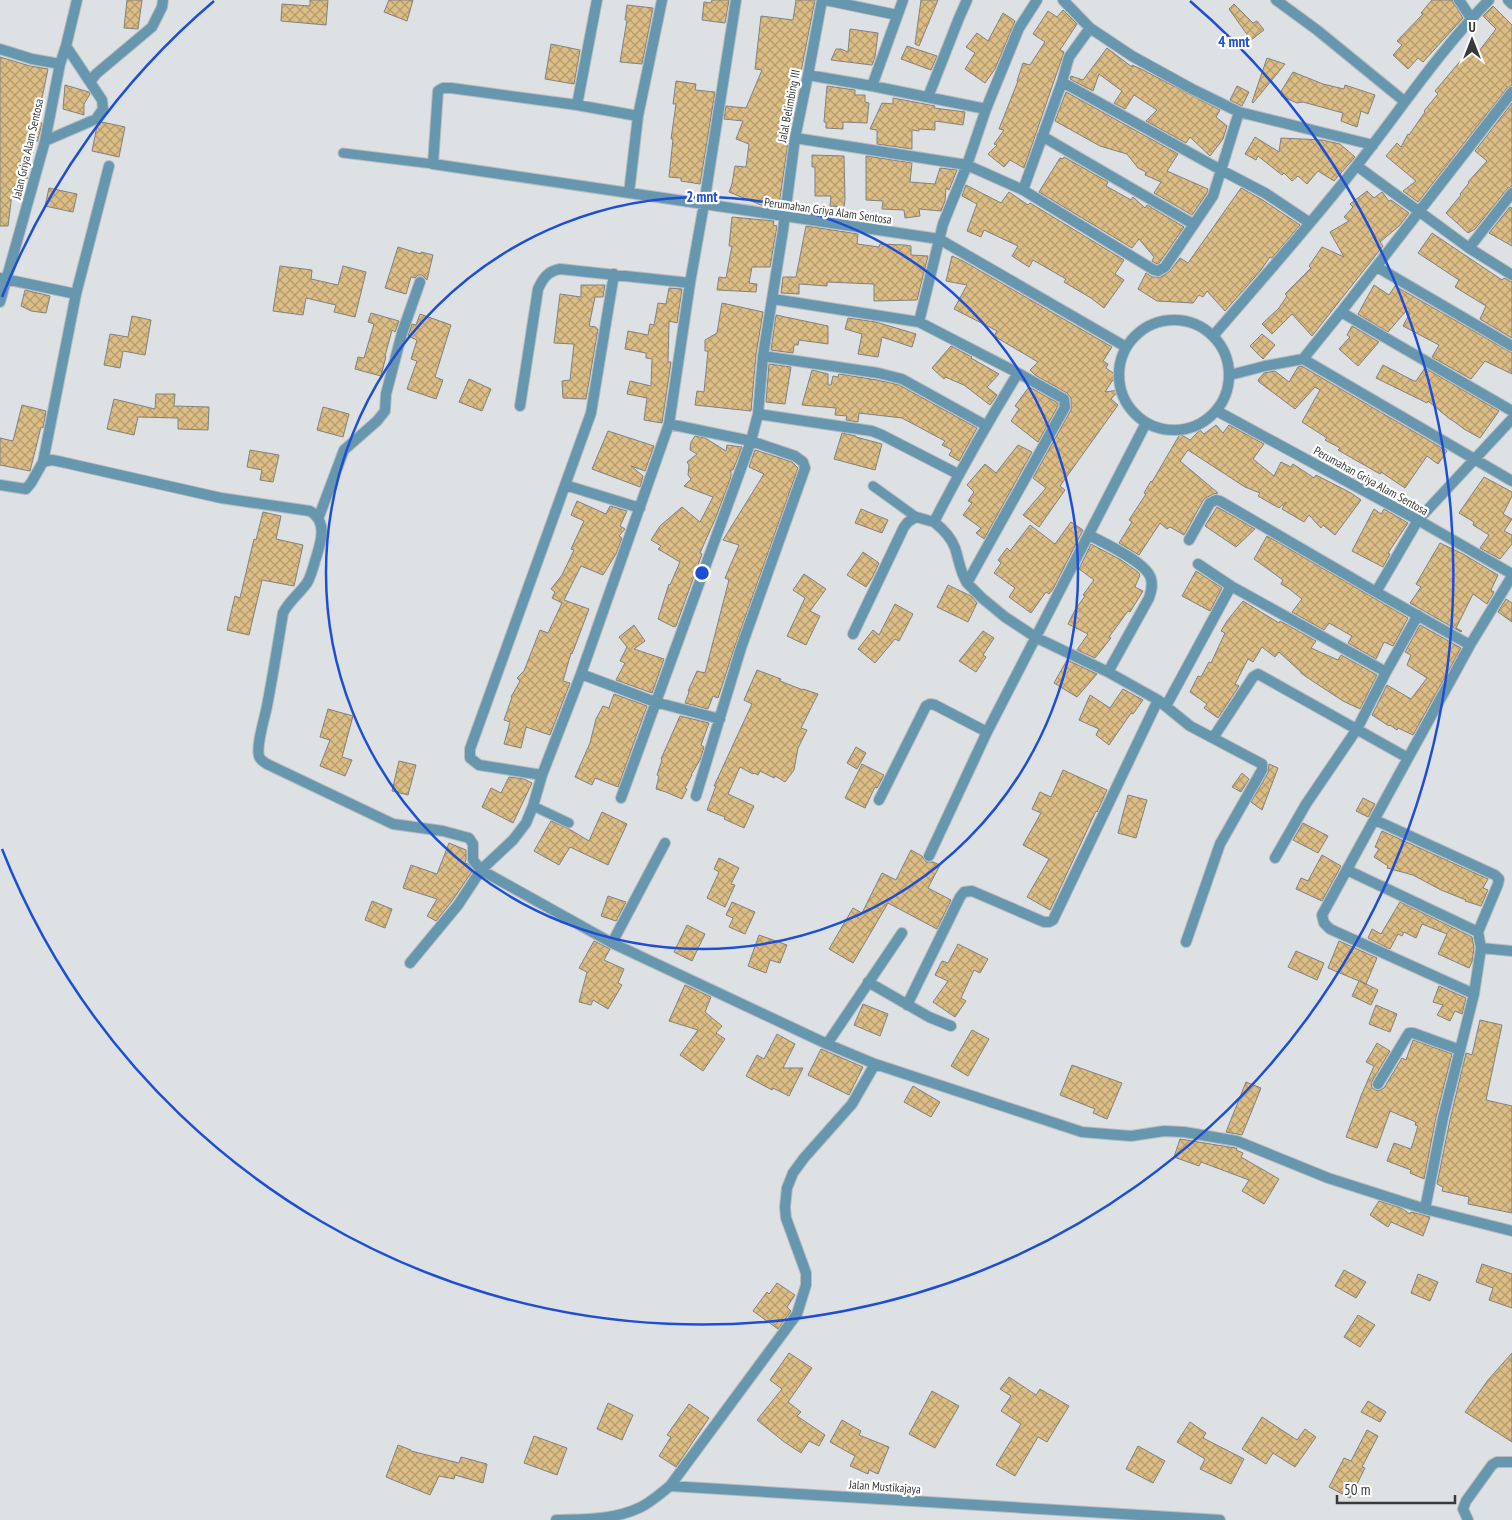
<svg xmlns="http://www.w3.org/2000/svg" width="1512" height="1520" viewBox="0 0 1512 1520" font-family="'PT Sans Narrow',sans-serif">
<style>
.building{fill:url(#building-cross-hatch);stroke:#83817e}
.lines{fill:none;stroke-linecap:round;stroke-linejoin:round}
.service-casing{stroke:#b9bcbe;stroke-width:11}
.minor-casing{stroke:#b9bcbe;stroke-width:12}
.tertiary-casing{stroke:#b9bcbe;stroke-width:12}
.service{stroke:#6697af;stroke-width:9}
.minor{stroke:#6697af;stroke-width:10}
.tertiary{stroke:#6697af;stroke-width:10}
.ring{fill:none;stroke:#1d4ed8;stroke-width:2.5}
.labels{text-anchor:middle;stroke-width:4.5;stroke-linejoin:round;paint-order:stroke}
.street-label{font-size:12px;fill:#383a3a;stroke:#fff}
.centre{fill:#1d4ed8;stroke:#fff;stroke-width:2.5}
.ring-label{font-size:15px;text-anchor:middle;font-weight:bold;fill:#1d4ed8;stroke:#fff;stroke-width:4.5;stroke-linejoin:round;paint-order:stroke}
</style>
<defs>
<pattern id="building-cross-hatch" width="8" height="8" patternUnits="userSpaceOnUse" patternTransform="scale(1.25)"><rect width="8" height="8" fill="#dbbd85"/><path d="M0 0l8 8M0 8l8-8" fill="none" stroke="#b39b6e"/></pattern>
</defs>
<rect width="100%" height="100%" fill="#dde1e3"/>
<path class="building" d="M127 0H142L138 29 124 28Z
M310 0H328L326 25 281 21 282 4 310 6Z
M389 0H413L407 21 384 12Z
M712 0H729L725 23 702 20 704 2 711 3Z
M796 0H815L790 128H782L781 141 788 142 779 205H761L729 192 732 184 735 166 746 167 749 144 736 139 743 121 724 119 726 106 746 108 762 70 755 69 761 16 793 20Z
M921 0H938L919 46 915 44Z
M1432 0H1452L1463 18 1423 62 1418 58 1408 69 1393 55 1402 45 1397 41 1423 14 1421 13Z
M1234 4 1253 23 1257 21 1264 30 1251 40 1229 9Z
M627 5 653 8 642 64 620 62 627 20H625Z
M1493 6 1512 25V85L1507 88 1418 202 1403 191 1416 181 1386 156 1397 143 1401 147 1408 134 1409 135 1425 112 1424 111 1438 94 1435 91 1473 46 1479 51 1496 29 1483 16Z
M1063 10 1077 24 1060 50 1064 52 1024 168 1010 160 1004 167 988 154 997 145 994 144 1004 130 999 129 1018 81H1017L1023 63 1030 65 1045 42 1033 34 1048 11 1057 17Z
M1003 13 1015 21 995 69 985 83 965 69 975 53 966 47 977 33 988 41Z
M850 29 878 33 875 57 872 65 831 60 836 49H841L848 52Z
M551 44 580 50 574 84 545 79Z
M907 46 937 56 931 70 901 59Z
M1107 48 1132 67V65L1141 69 1220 110 1216 117 1227 126 1223 139 1210 156 1190 137 1186 143 1146 121 1157 110 1134 95 1125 109 1114 103 1122 91 1099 74 1093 91 1070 79 1071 76 1083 80Z
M0 57 30 66 48 69 37 122 42 123 38 139V141H35L27 179 17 178 15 194H12L8 226H0Z
M1267 58 1285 64 1253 103 1252 102Z
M1293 72 1323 84 1344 89 1345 85 1375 95 1368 114 1361 111 1357 127 1341 121 1343 113 1303 102 1297 103 1281 96 1282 94 1280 93Z
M676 81 696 84 695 90 715 92 700 184 681 181V178L669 177 673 139H671L676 104H673Z
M65 85 89 92 90 94 84 104V115L63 109Z
M827 86 855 90V95H865V102L869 103 867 123 843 122V129L826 128V122H824Z
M1237 86 1249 92 1242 106 1230 100Z
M1066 92 1178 154 1167 171 1208 189 1207 193 1192 215 1154 193 1161 182 1145 175 1146 172 1138 168 1127 154 1100 146 1055 121Z
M893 98 935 106 934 108 965 112 963 125 935 121V130L919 129V131L912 130V149L877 144V130L870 129 882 103 893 104Z
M1512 103V186L1507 189 1475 229 1468 233 1446 213 1461 195 1460 194 1469 183 1468 182 1487 161 1475 151Z
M102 122 125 127 119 157 92 151 97 126Z
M1255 137 1279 152 1281 138 1322 140 1340 144 1355 157 1334 181 1318 171 1307 184 1298 176 1292 181 1284 173 1282 175 1258 156 1256 160 1245 154Z
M812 155 844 156 845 199 844 207 830 206 831 196H815V167H812Z
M866 156 912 163 910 182 935 184 940 168 957 170 949 190 946 188 945 201 941 211 919 209 920 216 905 218 904 210 882 209 883 201 866 200Z
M1064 157 1108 182 1106 186 1131 200 1133 197 1145 208 1147 205 1184 227 1160 262 1157 264 1152 261 1154 257 1139 239 1132 248 1039 192 1060 158 1063 159Z
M966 185 1001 203 1009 192 1028 205 1030 203 1124 260 1115 274 1124 280 1104 308 1091 298 1064 282 1066 279 1033 260 1029 267 1012 256 1018 246 984 230 981 237 967 231 977 204 962 196Z
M49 188 77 194 73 212 45 206Z
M1241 188 1261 199 1300 225 1272 258 1270 257 1261 270 1225 311 1207 291 1203 297 1199 295 1193 303 1157 301 1138 289 1146 273 1152 277H1161L1170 271 1180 258 1188 263Z
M1367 191 1374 198 1382 192 1389 201 1391 200 1409 213 1399 226 1380 242 1383 246 1312 336 1292 314 1272 334 1262 324 1279 308 1287 296 1285 294 1311 268 1309 266 1322 247 1344 257 1330 232 1349 221 1344 217 1353 207 1350 204Z
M1510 207 1512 208V246L1489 233Z
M732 217 774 221 773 225 777 226 770 267H752L749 283 757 284 756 292 717 290 719 277 726 278 732 246H729Z
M806 226 858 234 857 244 879 247 880 244 905 245 911 246V255L928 256 917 300 874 301V284L827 282V286L799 284V294L781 293 783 277H796Z
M1432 233 1502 280 1504 278 1512 282V338L1480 319 1486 306 1455 287 1459 280 1418 253Z
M398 247 421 254V252L433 255 427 280 422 275H418L415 278 411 277 406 294 385 288Z
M952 256 963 261 1112 347 1103 361 1108 364 1106 368 1116 375 1105 392 1119 390 1111 399 1118 405 1060 486 1065 490 1039 527 1023 515 1046 488 1033 478 1071 410V398L1067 393 1035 375 1030 370 1038 362 994 336 997 331 954 309 967 285 946 281Z
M280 266 312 270 311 279 338 285 343 266 366 272 355 317 334 312 336 305 306 298 303 315 273 311Z
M581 285H605L603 297H595L589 326 596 327V329H598L586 399 563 398 562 381 570 380 574 344 554 343 560 294 581 297Z
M1374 285 1389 295 1395 286 1512 353V374L1485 361 1471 379 1432 357 1439 345 1403 326 1410 313 1406 311 1388 332 1358 314Z
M669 288 682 289 677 323 669 321 668 362H671L662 423 644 420 647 398 627 394 630 381 651 386 652 359 646 358V353L625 349 628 331 648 335 650 324 654 325 658 303 666 304Z
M25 290 50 296 46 313 31 311 21 306Z
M722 303 763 312 756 355 751 411 695 405 697 391 704 392 708 351H705V340L717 333Z
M371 313 399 321 395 332 392 330 385 356H386L381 376 355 369 358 357 364 358 374 324 368 322Z
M420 314 451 325 435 377 443 380 436 399 407 389 417 361 411 359 417 340 408 336 412 324 416 325Z
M776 315 828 326V344L799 340 798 345H794L793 353 771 350Z
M132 316 151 320 145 355 123 351 120 368 104 365 110 334 128 337Z
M848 318 876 322 916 334 912 347 882 337 878 357 858 354 862 334 845 329Z
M1352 326 1379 342 1358 366 1339 349 1350 337 1347 335Z
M1262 334 1275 345 1263 359 1250 346Z
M951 346 972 357 971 358 999 374 987 387 997 395 990 405 964 385 945 377 944 379 932 368Z
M769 364 791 367 785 404 766 402Z
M1383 365 1414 381H1416L1425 368 1499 411 1480 438 1464 429 1452 420H1451L1428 401 1427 403 1376 378Z
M1302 366 1303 367 1447 451 1438 464 1427 456 1405 488 1381 472 1380 474 1338 450 1340 448 1325 440 1327 438 1302 422 1320 390 1315 387 1295 409 1259 382 1258 380 1264 373 1275 371 1289 382 1298 367Z
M812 370 828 374V385H831L833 376 838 377 839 374 877 380 899 385 977 428 959 461 949 455 952 450 942 445 945 441 902 418 859 413 858 422 846 420 847 416 835 415 836 408 802 405Z
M469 379 491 389 482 411 459 402Z
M1029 387 1058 403V406L1038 442 1011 421 1019 409 1015 406Z
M156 394H175L174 406 209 407 208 430 178 429V418L138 417 134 435 107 429 114 399 155 409Z
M22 405 46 411 43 428 41 427 30 471 0 465V438L13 441Z
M323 407 349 414 343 437 317 430Z
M1216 425 1223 433 1229 425 1264 444 1253 459 1274 476 1281 462 1291 467 1293 464 1314 478 1316 475 1351 493 1361 500 1335 535 1323 525 1321 528 1309 515 1304 522 1282 509 1286 502 1279 508 1258 496 1260 493 1245 487 1188 450 1180 461 1218 493 1213 494 1204 499 1184 535 1170 527 1167 529 1160 523 1139 555 1119 543 1132 522 1129 520 1146 494 1144 493 1151 481 1152 482 1180 434 1190 440 1200 430 1204 434Z
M608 431 654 446 645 471 631 466 643 476 640 487 592 469Z
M842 433 856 436V437L882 444 875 470 834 459Z
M695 436 705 438 726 451 727 445 742 447 733 470H731V477L716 517 700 553 702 554 676 626 674 627 658 619 669 584 670 585 680 562 658 549 661 546 651 540 660 526 682 507 700 522 713 497 684 486 691 479 688 475 689 465 687 462 697 454 690 450 691 442Z
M1018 445 1032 452 984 539 976 533 981 528 963 515 972 503 968 501 974 492 967 485 985 464 996 473Z
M250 450 279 455 273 482 260 480 262 470 247 467Z
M755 450 792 462 798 468 735 646 718 698 713 696 708 709 685 703 689 692 688 691 697 671 705 673 729 580 725 578 739 545 723 540 764 474 749 467Z
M1484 477 1512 492V496L1503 514 1512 519 1504 531 1512 535V544L1500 559 1480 548 1489 535 1473 525 1474 522 1459 513Z
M577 501 606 514 610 506 627 511 620 526 625 529 619 536 622 538 616 554 603 575 581 566 564 600 589 609 572 654 571 653 563 681 570 683 550 735 526 727 521 748 504 744 510 722 504 720 512 697H511L520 681 517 678 524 671 540 630 548 633 562 603 552 598 555 592 551 589 562 575 574 550 571 549 584 521 571 515Z
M1217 507 1255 529 1236 547 1205 526Z
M861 509 888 520 882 533 855 523Z
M1374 509 1381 514 1384 509 1408 523 1388 553 1390 554 1383 567 1352 551Z
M263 512 281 516 276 539 303 545 294 586 262 580 249 635 227 630 235 596 240 598 254 539 256 540Z
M1071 522 1083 530 1053 589 1049 594 1046 592 1031 613 1009 597 1015 588 994 573 1001 563 998 560 1007 548 1010 551 1030 525 1055 544Z
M1267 536 1408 618 1393 646 1384 642 1376 659 1348 643 1352 636 1329 623 1324 630 1292 612 1302 599 1288 588 1281 584 1283 580 1254 559Z
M1440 543 1463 554 1498 575 1491 590 1494 592 1487 604 1473 594 1456 628 1462 631 1461 632 1410 603 1421 587 1416 584Z
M1091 544 1121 560 1138 572 1140 575 1135 587 1143 591 1130 612 1128 611 1109 637 1111 638 1095 658 1077 650 1088 634 1068 624 1075 610 1085 596 1083 595 1094 580 1079 569Z
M863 552 879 563 872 578 866 587 847 575Z
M1196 571 1222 588 1210 611 1182 596Z
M804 574 826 589 810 611 820 616 806 645 787 636 805 598 793 590Z
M948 585 971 596 977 603 968 622 937 607Z
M1506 599 1512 603V622L1498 612Z
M1243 601 1279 623 1280 621 1316 641 1311 648 1338 660 1341 655 1377 675 1360 709 1343 701 1308 678 1301 673V672L1279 652 1275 657 1262 647 1253 662 1248 659 1235 684 1239 686 1218 718 1204 708 1207 704 1190 692 1198 676 1201 677 1209 662 1211 663 1225 633 1221 631 1227 621Z
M895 604 913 614 899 641 895 639 875 663 858 649 873 630 879 635Z
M634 625 645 641 634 649 664 659 652 693 616 680 625 663 620 661 627 647 619 637Z
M1420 625 1461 648 1413 735 1398 728 1397 730 1390 725 1389 726 1372 715 1387 685 1411 699 1427 678 1407 665 1411 655 1405 652Z
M983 631 994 638 983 655 986 657 976 672 959 661Z
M1067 660 1097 674 1077 697 1054 683Z
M757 670 781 679 780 681 803 690V689L818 694 801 728 807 730 798 748 794 770 785 782 775 776 774 778 760 771 758 775 754 773 753 774 740 767 728 794 754 806 744 828 724 819 725 817 707 810 716 786H714L752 704 744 700Z
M1123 689 1143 700 1133 714 1131 713 1109 745 1096 735 1099 729 1079 720 1090 695 1110 708Z
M614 694 647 706 618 787 595 778 592 785 575 777 590 743 596 719 603 706 609 708Z
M328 709 353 716 342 757 352 760 345 776 320 766 330 740 320 737Z
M680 716 709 723 701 745 704 747 700 760 691 775H692L685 788 687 789 682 799 666 792 656 789 659 776 657 775 662 760 661 759Z
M856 747 866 753 857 769 847 763Z
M399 761 416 765 408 795 392 791Z
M862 764 884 775 877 788 875 787 865 808 845 798Z
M1269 764 1278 768 1262 810 1251 802 1268 773Z
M1063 770 1107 790 1097 812 1096 811 1050 910 1027 897 1049 859 1023 845 1041 813 1032 809 1040 792 1051 797Z
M1242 773 1249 779 1241 792 1232 787Z
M509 777 524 779 532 783 513 823 482 807 491 788 501 793Z
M1128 795 1147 800 1136 838 1118 833Z
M1363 798 1375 804 1368 817 1356 811Z
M602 812 627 824 608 865 570 847 559 865 534 851 551 821 569 829 589 841Z
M1303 823 1328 836 1318 853 1293 840Z
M1382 831 1488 879 1483 888 1488 890 1481 906 1465 901 1466 900 1441 890 1413 875 1387 868 1388 866 1374 857 1379 849 1375 847Z
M449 843 466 850V859L465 863 468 864 473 870 452 901 436 921 427 916 437 899 403 888 411 865 437 874Z
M911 850 922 856 926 862H933L940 865 928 888 951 900 937 929 888 903 853 963 829 949 853 908 862 913 882 873 896 880Z
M1322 855 1341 866 1322 901 1296 889 1301 878 1308 881Z
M719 858 739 868 731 884 735 885 725 907 707 898 719 872 714 869Z
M608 896 626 902 616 921 601 916Z
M372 901 392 909 385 928 365 920Z
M732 902 755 912 745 934 729 927 733 918 726 915Z
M1400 902 1472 937 1474 948 1472 962 1469 968 1438 954 1447 934 1422 924 1416 938 1404 932 1402 936 1398 934 1390 949 1368 938 1372 929 1381 934Z
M687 925 705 934 692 961 674 952Z
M759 935 787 945 780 963 770 960 766 973 748 966Z
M594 941 610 949 604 960 624 969 618 983 622 985 608 1009 593 1000 591 1005 579 1002 587 972 579 968Z
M1339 941 1377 958 1366 984 1360 981 1378 990 1371 1005 1352 996 1359 981 1328 968Z
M958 944 988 959 980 973 974 970 961 998 966 1001 955 1017 933 1002 948 981 935 975 942 961 948 963Z
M1296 951 1324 963 1317 980 1288 967Z
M685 985 711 997 705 1012 722 1026 716 1033 725 1039 703 1071 680 1055 698 1030 669 1021Z
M1439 986 1466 998 1462 1014 1455 1011 1450 1021 1437 1015 1443 1005 1433 1002Z
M863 1004 888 1014 880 1036 854 1025Z
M1376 1005 1397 1014 1390 1032 1369 1024Z
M1480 1020 1502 1025 1486 1100 1512 1106V1213L1468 1204 1469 1197 1442 1191 1443 1187 1437 1184 1450 1120 1466 1053 1472 1055Z
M972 1030 989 1039 968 1076 951 1066Z
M777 1034 795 1044 783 1068H803L789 1096 773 1088 772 1090 746 1076 757 1055 764 1059Z
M1413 1040 1452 1054 1436 1117 1424 1179 1410 1173 1411 1170 1387 1161 1394 1143 1411 1149 1418 1126 1415 1125 1416 1122 1390 1111 1377 1148 1346 1137 1361 1096 1374 1066 1366 1062 1377 1043 1390 1051 1371 1083 1372 1088 1378 1091 1384 1088 1402 1058 1406 1060Z
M821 1049 863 1067 849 1095 808 1075Z
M1072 1065 1122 1083 1107 1119 1093 1113 1095 1109 1060 1095Z
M1246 1082 1261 1088 1242 1135 1226 1132Z
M913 1086 940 1102 931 1117 904 1102Z
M1180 1139 1235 1148H1237L1236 1150 1243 1153 1241 1157 1279 1179 1264 1204 1242 1191 1249 1180 1201 1162 1199 1166 1174 1157Z
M1379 1201 1401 1208 1410 1214 1411 1212 1430 1217 1423 1236 1391 1222 1388 1227 1370 1215Z
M1482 1264 1512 1274V1308L1489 1300 1493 1288 1476 1282Z
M1344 1270 1366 1282 1356 1298 1335 1286Z
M1418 1274 1438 1282 1430 1301 1411 1293Z
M777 1283 795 1295 787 1307 791 1311 778 1329 753 1311 767 1292 769 1294Z
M1358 1315 1375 1325 1360 1347 1344 1337Z
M789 1353 812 1368 788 1402 801 1412 797 1416 825 1435 819 1446 809 1441 801 1453 783 1441 757 1420 782 1389 770 1380Z
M1512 1353V1442L1465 1412 1488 1380Z
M1009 1377 1036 1395 1040 1389 1069 1406 1047 1442 1038 1437 1015 1476 996 1465 1021 1424 1001 1411 1011 1396 1000 1389Z
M932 1391 959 1406 935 1448 909 1434Z
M1368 1401 1386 1412 1380 1422 1361 1412Z
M608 1403 633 1415 622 1440 597 1429Z
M689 1404 709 1418 676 1467 659 1456 671 1437 667 1435Z
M1262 1417 1297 1440 1305 1429 1316 1437 1295 1467 1273 1453 1266 1464 1242 1449Z
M842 1420 861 1431 859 1435 889 1447 878 1474 869 1470 868 1474 850 1466 855 1456 830 1442Z
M1190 1422 1206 1433 1203 1438 1244 1459 1231 1484 1200 1469 1205 1459 1177 1442Z
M1367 1430 1378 1436 1362 1467 1365 1468 1350 1498 1329 1487 1344 1458 1351 1461Z
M534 1436 567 1448 557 1475 524 1463Z
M398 1445 411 1450V1451L459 1463 461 1457 487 1464 483 1483 455 1475 454 1479 439 1476 430 1495 386 1477Z
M1138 1446 1165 1461 1153 1483 1126 1469Z"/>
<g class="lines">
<defs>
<path id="service" d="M343 153 433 164
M873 486 916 517
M533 806 569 823"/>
<path id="minor" d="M825 0 897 15
M1063 0 1090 28 1132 56 1192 89 1239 112 1373 145
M1276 0 1317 30 1404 101
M1459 0 1471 18
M1508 0 1512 4
M0 49 32 59 60 64
M808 75 872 86 986 109
M90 82 96 74 152 27 162 7 163 0
M1062 82 1221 170 1265 193 1310 223
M872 86 903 0
M928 97 959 18 967 0
M577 105 597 0
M1042 136 1193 224
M795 138 967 165 1023 190 1154 270 1158 271 1165 267 1213 196 1239 112
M45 141 96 119 103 109 102 100 66 46
M1357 166 1469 248 1512 275
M1023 190 1062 82 1069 57 1090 28
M629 193 638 116 662 0
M1469 248 1512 193
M1377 267 1512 346
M0 278 76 294
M773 299 919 322 1018 373 1064 399 1065 407 967 583 982 598 1005 617 1037 638 1108 672 1158 700 1190 726 1262 764V770L1220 844 1186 942
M0 302 45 141 60 64 66 46 77 0
M1341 312 1512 411
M919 322 943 224 967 165 986 109 1019 28 1037 0
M1213 336C1262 279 1312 223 1358 164 1401 109 1440 50 1489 0
M763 356 878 373 902 379 985 425
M1303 359 1512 481
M1230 375 1265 366 1303 359 1341 312 1512 92
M520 406 538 289C543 278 548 271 560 269L690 283
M758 414 872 431 882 435 958 474
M669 424 751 441 795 456 803 462 805 468 741 648 696 796
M43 462 52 460 62 462 221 498 310 511C329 522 320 545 315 561 313 568 311 576 307 583 299 594 289 601 283 613 278 644 273 675 267 706 265 717 256 745 259 756 260 760 264 762 267 764L393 824 443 831 469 838 473 844V860L481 870 612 943 827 1044 875 1064 1082 1132 1131 1136 1164 1131 1184 1132 1237 1141 1328 1178 1425 1209 1512 1231
M0 485 26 489 31 483 43 462 76 294 109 166
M565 485 640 508
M318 519 344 450 377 421 385 411 386 394 402 333 420 282
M1089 535C1104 543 1148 563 1151 579 1153 586 1151 592 1149 598L1108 672
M1189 540 1210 503 1216 500 1220 501 1376 592 1470 645
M1198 564 1231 586 1386 672
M967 583C960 572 959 560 955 548 951 537 943 529 934 522 960 471 988 422 1018 373
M1376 592 1418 520 1512 419
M853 634 904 527 908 522 916 517 934 522
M581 674 655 702 720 719
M1166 706 1231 586
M1213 738 1253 677 1258 674 1408 758
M542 775 479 765 470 758V749L591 413 614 274
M621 798 751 441 758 414 763 356 783 230 795 138 808 75 822 0
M879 800 926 706 930 704 935 705 987 732 1146 423
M1375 820 1495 875 1499 879 1498 884 1478 932 1481 948 1474 994 1443 1118 1425 1209
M929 856 987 732
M1275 858 1306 804 1357 729 1386 672 1418 615
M1347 870 1478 932
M612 943 665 843
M1481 948 1512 951
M410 963 458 905 481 870 513 840 526 823 533 806 542 775 581 674 669 424 690 283 704 204 433 164 438 91 443 88H451L577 105 638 116
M868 982 929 1017 951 1026
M1474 994 1330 929 1324 923 1322 915 1470 645 1512 576
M907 1005 960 897 964 892 972 891 1044 922H1049L1053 920 1158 700
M827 1044 902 933
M1378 1084 1407 1036 1409 1033H1413L1460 1050
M670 1486 797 1314 806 1285V1273L786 1218 785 1207 787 1188 793 1173 804 1158 852 1104 875 1064
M556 1520C585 1519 615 1520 641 1507 651 1502 661 1493 670 1486L1220 1520
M1468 1520 1463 1509 1466 1501 1492 1465 1497 1462H1512"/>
<path id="tertiary" d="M736 0 704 204 939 239 1126 347
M1119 375a55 55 0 1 1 110 0a55 55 0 1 1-110 0Z
M1217 411 1418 520 1512 574"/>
</defs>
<use href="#service" class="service-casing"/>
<use href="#minor" class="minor-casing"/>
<use href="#tertiary" class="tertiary-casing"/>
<use href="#service" class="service"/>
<use href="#minor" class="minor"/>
<use href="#tertiary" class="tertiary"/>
</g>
<g class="ring">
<circle cx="702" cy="573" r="376"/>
<path d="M2 297A752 752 0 0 1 214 1M1190 1A752 752 0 1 1 2 849"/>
</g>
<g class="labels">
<g class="street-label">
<text transform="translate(789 106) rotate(-79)" y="4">Jalal Belimbing III</text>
<text transform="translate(28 149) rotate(-77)" y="4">Jalan Griya Alam Sentosa</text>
<text transform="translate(828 211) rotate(8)" y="4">Perumahan Griya Alam Sentosa</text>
<text transform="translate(1371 481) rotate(29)" y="4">Perumahan Griya Alam Sentosa</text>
<text transform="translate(885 1487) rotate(4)" y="4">Jalan Mustikajaya</text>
</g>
</g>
<circle cx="702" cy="573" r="8" class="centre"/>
<g class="ring-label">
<text x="1234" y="47">4 mnt</text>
<text x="702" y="202">2 mnt</text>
</g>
<g transform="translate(1472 40)" stroke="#ffffff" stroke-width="4" paint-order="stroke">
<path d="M0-4L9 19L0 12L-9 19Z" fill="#383a3a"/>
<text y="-8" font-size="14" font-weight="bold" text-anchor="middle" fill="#383a3a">U</text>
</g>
<path d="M1337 1495v8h118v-8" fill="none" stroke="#383a3a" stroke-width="2.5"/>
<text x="1344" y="1495" font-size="15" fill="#383a3a" stroke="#ffffff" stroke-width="4" paint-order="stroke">50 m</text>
</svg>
